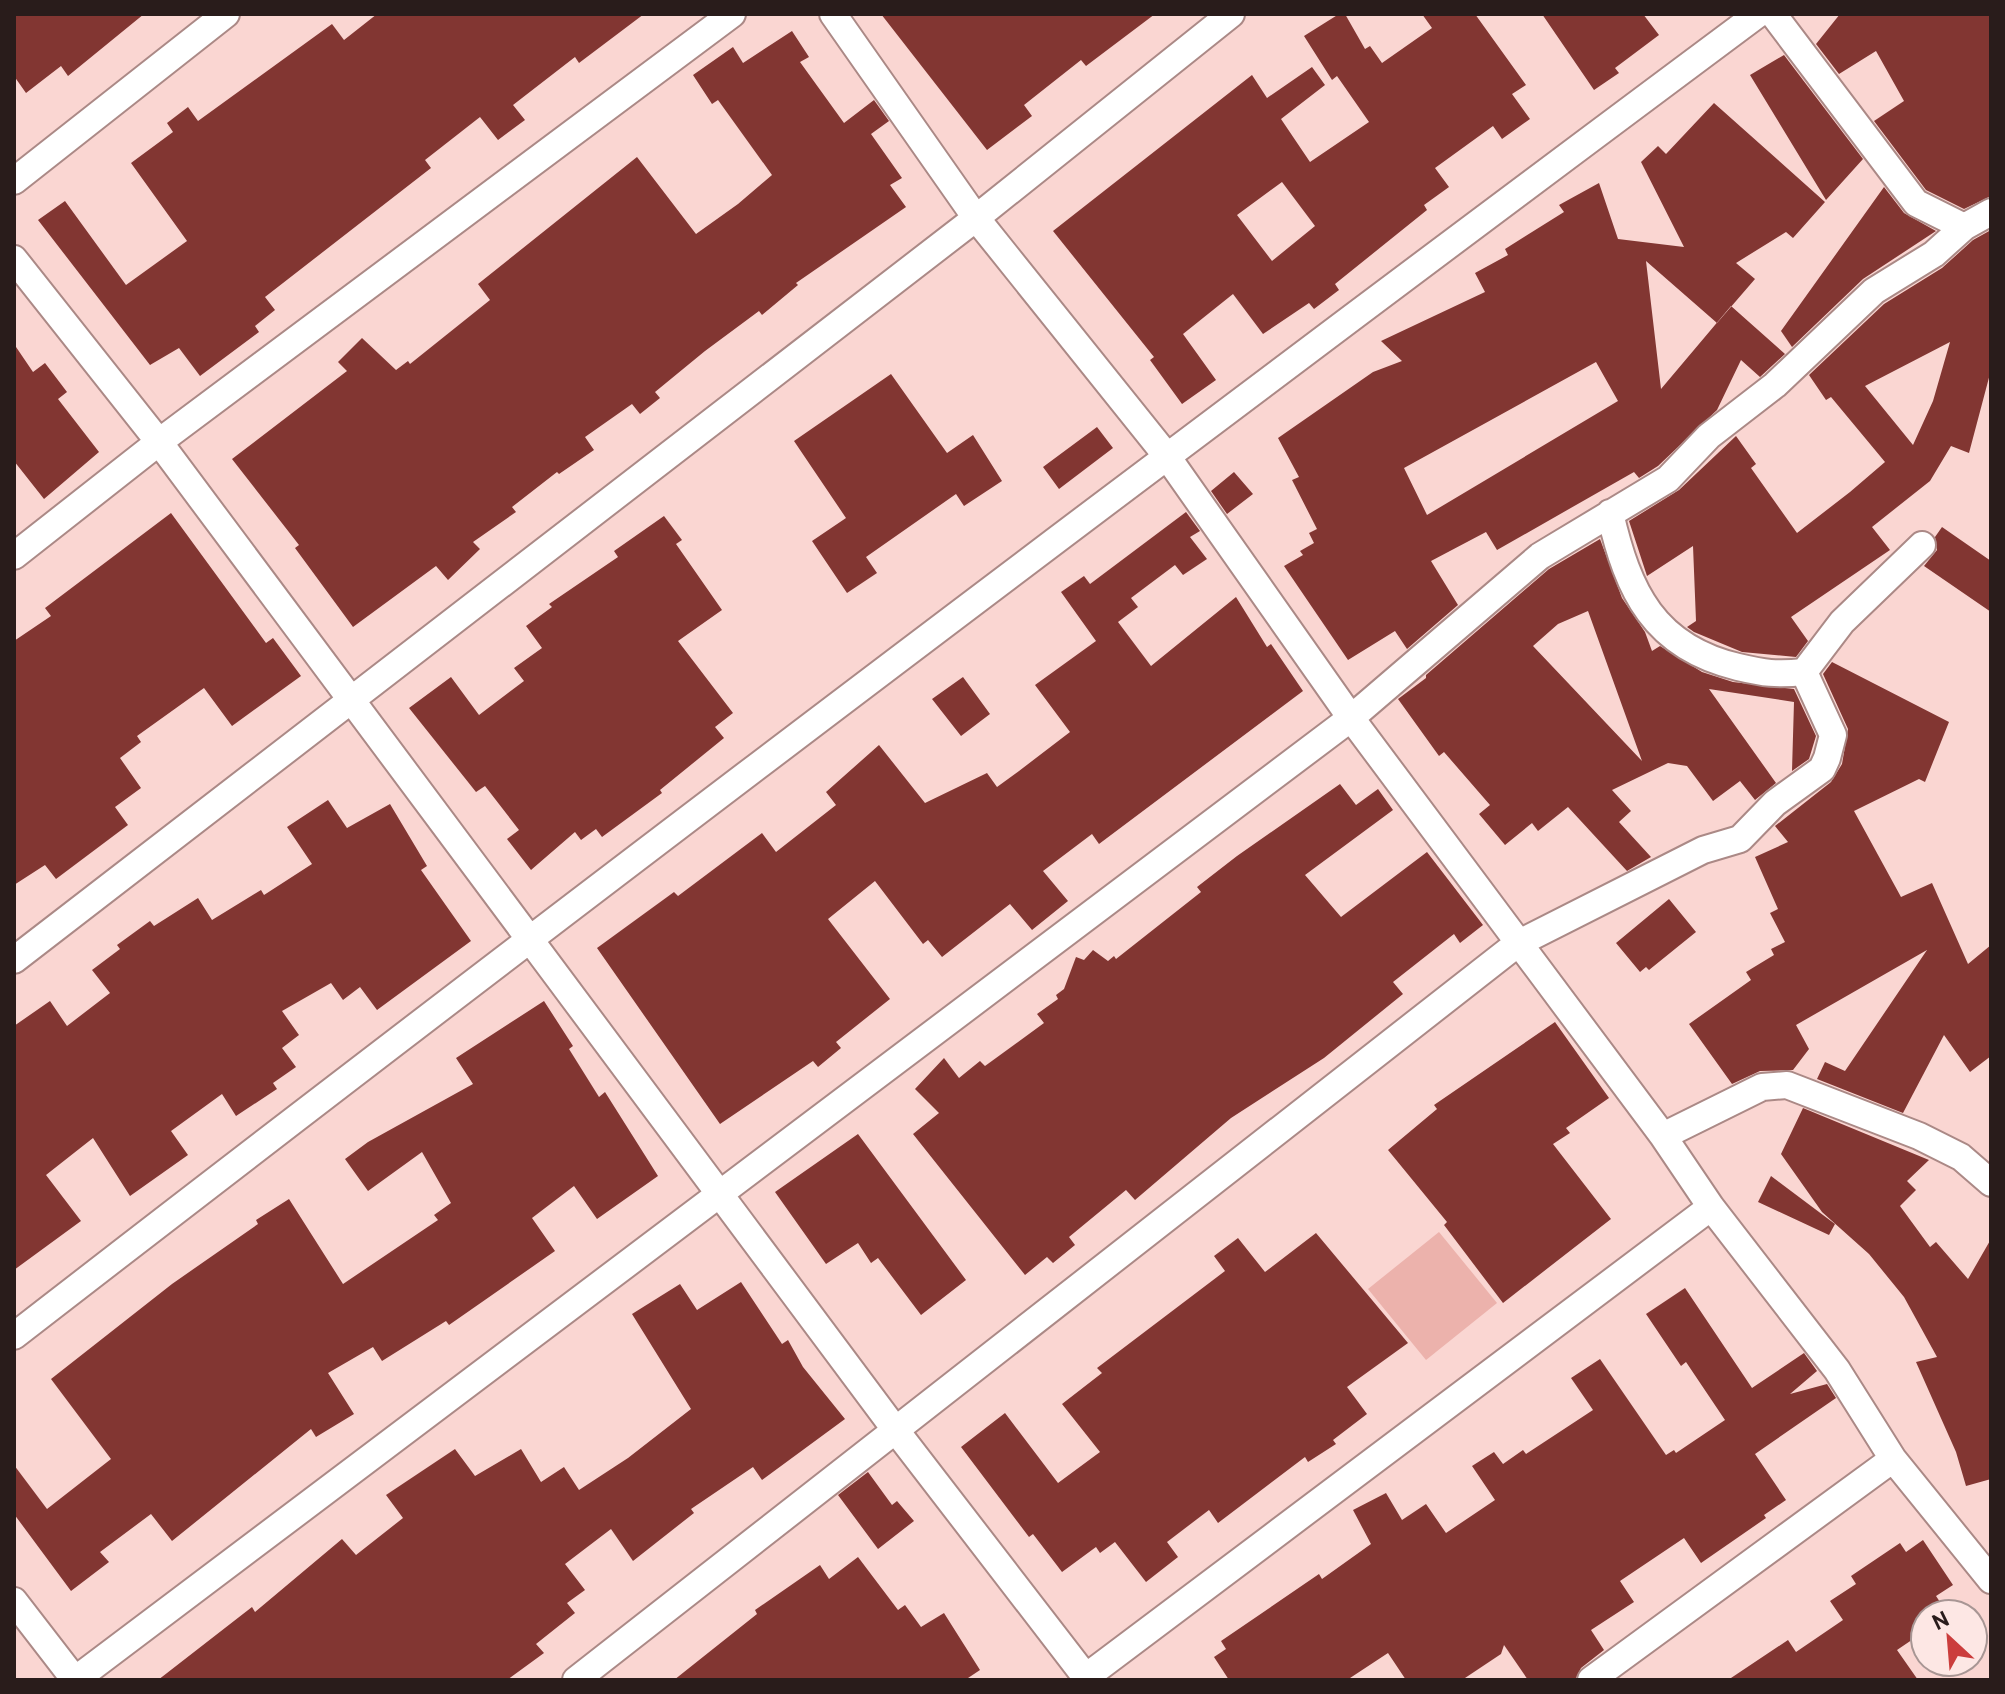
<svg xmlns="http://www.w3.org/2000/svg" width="2005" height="1694" viewBox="0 0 2005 1694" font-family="Overpass,sans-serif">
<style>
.green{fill:#ecb2ac}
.building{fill:#823632;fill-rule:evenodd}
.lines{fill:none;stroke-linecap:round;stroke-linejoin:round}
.street-casing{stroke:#ab8986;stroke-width:30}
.street{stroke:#fff;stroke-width:26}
</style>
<rect width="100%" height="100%" fill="#fad6d2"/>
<path class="green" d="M1439 1232 1497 1303 1426 1360 1368 1289Z"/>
<path class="building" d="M14 14H144L68 76 61 66 26 93 14 76Z
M377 14H644L579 63 575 57 513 105 525 120 498 140 480 117 425 160 431 168 265 297 275 310 255 326 259 332 200 376 179 348 150 365 38 220 65 201 126 285 187 241 131 163 173 132 167 123 188 107 198 121 332 24 344 40Z
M881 14H1155L1086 66 1081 60 1024 105 1032 116 987 150Z
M1339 14H1345L1365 49 1370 46 1382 63 1432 28 1422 14H1475L1526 85 1512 94 1530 119 1502 139 1493 126 1435 168 1449 187 1424 205 1427 210 1335 284 1339 290 1314 309 1309 303 1263 334 1233 294 1183 334 1216 380 1182 404 1150 360 1154 357 1053 231 1252 75 1267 98 1312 67 1325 85 1281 119 1310 162 1369 122 1337 76 1332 80 1304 36ZM1282 182 1315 226 1272 261 1237 215Z
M1542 14H1643L1659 35 1615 68 1619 73 1594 90Z
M1840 14H1991V196L1964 209 1926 190 1874 121 1904 101 1876 51 1839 74 1816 44Z
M792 31 809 57 800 62 844 123 874 100 889 121 871 134 902 178 890 185 906 207 796 283 798 285 762 315 759 311 705 351 655 392 660 398 640 414 632 404 585 437 594 450 559 474 557 472 512 507 516 512 473 542 480 549 448 580 436 566 353 627 295 548 299 545 232 459 347 371 338 362 362 338 396 370 408 361 410 364 490 300 478 284 637 157 696 234 738 204 772 175 718 100 712 104 693 75 733 47 743 63Z
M1784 55 1863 159 1826 200 1750 75Z
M1714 103 1825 202 1793 238 1786 232 1736 263 1755 279 1717 323 1646 261 1661 389 1731 306 1785 354 1760 377 1741 360 1717 410 1658 466 1639 478 1634 472 1497 550 1486 532 1431 561 1458 605 1407 649 1395 631 1348 660 1284 566 1303 555 1300 551 1314 543 1309 533 1317 529 1292 480 1299 477 1278 438 1373 372 1402 361 1381 341 1485 292 1475 273 1508 255 1505 249 1564 212 1559 205 1599 183 1618 239 1684 247 1641 162 1658 146 1666 154ZM1596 362 1618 401 1427 515 1404 468Z
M1884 187 1904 213 1936 231 1863 279 1792 347 1781 331Z
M1991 230V370L1969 453 1951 446 1930 481 1872 527 1890 550 1791 617 1808 641 1796 657 1742 652 1694 632 1687 627 1696 621 1693 546 1647 576 1629 521 1679 490 1736 436 1756 464 1751 468 1797 533 1850 492 1885 462 1831 397 1826 400 1809 375 1884 304 1942 268 1973 240ZM1950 342 1933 401 1913 445 1865 386Z
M14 344 33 372 45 363 67 392 58 399 99 452 44 499 14 461Z
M891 374 947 453 973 435 1002 481 964 506 956 494 866 557 877 573 847 593 812 541 846 518 794 441Z
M1097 427 1113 448 1059 489 1043 467Z
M1234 472 1253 494 1227 514 1211 491Z
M1186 512 1200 531 1190 537 1207 559 1183 575 1175 565 1131 598 1138 607 1118 622 1151 666 1236 597 1267 647 1271 644 1303 691 1099 844 1092 834 1043 871 1068 901 1032 930 1010 904 942 957 928 940 923 944 875 881 828 919 890 999 836 1042 841 1048 818 1067 813 1061 720 1124 597 948 674 892 678 896 762 833 776 852 836 805 826 792 879 745 925 803 987 773 997 787 1019 771 1070 732 1035 685 1096 641 1061 592 1084 576 1090 584Z
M171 513 266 643 273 638 301 676 232 726 204 688 137 736 141 742 120 758 141 788 115 807 128 825 56 879 45 865 14 885V641L51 616 45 608Z
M664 516 682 540 676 544 722 610 678 641 733 713 715 727 724 738 660 790 662 793 602 837 596 829 581 840 575 832 531 870 507 839 519 830 485 786 476 792 409 708 451 677 479 715 524 681 514 668 542 648 526 626 552 607 549 604 618 557 614 551Z
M1942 527 1991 561V612L1924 566 1937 550 1935 537Z
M1600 539 1622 598 1645 632 1652 651 1660 646 1702 672 1733 682 1794 689 1816 736 1809 759 1792 771 1794 702 1709 689 1776 783 1755 800 1740 781 1713 801 1687 766 1668 763 1612 790 1631 811 1619 822 1651 857 1627 871 1568 807 1538 831 1532 823 1505 845 1479 814 1490 805 1444 752 1439 756 1398 699 1426 678V675L1549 569ZM1588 611 1642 761 1533 646 1558 624Z
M1832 662 1949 722 1925 782 1919 779 1854 811 1901 897 1932 883 1968 964 1991 945V1056L1970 1072 1944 1035 1903 1113 1817 1079 1825 1062 1845 1071 1927 950 1796 1025 1809 1049 1793 1070 1760 1071 1732 1084 1689 1024 1751 980 1746 972 1774 955 1771 949 1785 942 1770 913 1778 909 1755 857 1788 842 1775 826 1831 782 1842 764 1848 729 1823 674Z
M963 677 990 714 961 736 932 699Z
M1340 784 1356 805 1378 789 1393 810 1305 875 1341 917 1427 852 1483 925 1460 943 1454 934 1393 982 1403 994 1324 1058 1231 1118 1135 1200 1126 1190 1069 1237 1075 1245 1053 1263 1047 1257 1025 1275 913 1134 939 1113 915 1089 944 1058 959 1078 980 1061 985 1066 1044 1023 1037 1014 1058 999 1056 995 1064 989 1076 957 1084 960 1093 950 1108 961 1114 956 1116 959 1201 892 1197 887 1237 856Z
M328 800 347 828 390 804 427 866 421 870 471 941 377 1010 360 987 343 1000 331 983 282 1011 299 1035 282 1048 296 1067 273 1083 277 1089 236 1116 222 1094 171 1131 188 1155 130 1196 93 1138 46 1175 81 1221 14 1270V1026L50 1001 67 1026 110 993 92 970 120 949 117 945 150 921 154 926 198 898 212 920 261 890 264 895 312 864 287 827Z
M1669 899 1696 932 1649 970 1646 967 1640 972 1616 943Z
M544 1001 573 1046 569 1049 599 1097 605 1092 658 1176 597 1219 574 1186 532 1218 555 1251 449 1325 446 1321 382 1361 373 1347 328 1373 354 1414 316 1437 311 1429 172 1541 151 1514 100 1552 109 1562 71 1591 14 1514V1465L47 1509 111 1459 51 1379 172 1284 258 1224 256 1220 289 1199 343 1284 438 1220 434 1215 451 1203 422 1152 368 1191 345 1159 368 1142 473 1084 456 1058Z
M1555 1022 1609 1098 1566 1128 1570 1133 1553 1144 1611 1219 1503 1303 1444 1225 1447 1222 1388 1150 1437 1109 1434 1105Z
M1803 1108 1929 1160 1907 1181 1916 1190 1900 1206 1930 1247 1936 1242 1968 1279 1991 1239V1479L1966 1486 1956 1452 1916 1362 1937 1357 1904 1297 1869 1254 1822 1212 1781 1154Z
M858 1134 966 1280 921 1315 878 1258 871 1263 858 1243 826 1264 775 1192Z
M1771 1176 1835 1224 1829 1235 1758 1202Z
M1316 1233 1408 1343 1347 1387 1367 1414 1333 1440 1336 1444 1308 1462 1305 1457 1218 1523 1209 1510 1167 1542 1178 1557 1146 1582 1115 1542 1100 1553 1096 1547 1062 1572 1033 1534 1029 1537 961 1447 1005 1413 1058 1483 1100 1452 1062 1404 1102 1373 1097 1368 1225 1271 1214 1256 1238 1238 1265 1272Z
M741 1282 782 1344 788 1340 803 1367 845 1419 762 1480 753 1467 691 1509 694 1513 633 1561 611 1529 565 1564 585 1590 567 1603 575 1613 536 1644 544 1653 507 1680H158L252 1607 255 1612 342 1539 356 1555 403 1518 386 1495 455 1449 475 1476 521 1449 541 1482 564 1467 579 1490 628 1458 691 1409 632 1314 680 1284 697 1310Z
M1685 1288 1752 1388 1804 1353 1817 1371 1790 1394 1827 1384 1836 1398 1755 1454 1786 1500 1764 1515 1766 1518 1701 1563 1684 1538 1620 1581 1634 1602 1591 1630 1604 1650 1581 1668 1575 1680H1528L1504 1645 1501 1654 1462 1680H1406L1388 1653 1347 1680H1229L1214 1657 1226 1649 1221 1641 1319 1574 1322 1579 1371 1544 1353 1510 1386 1493 1402 1520 1426 1504 1446 1533 1495 1500 1472 1466 1494 1452 1503 1464 1523 1450 1526 1454 1593 1410 1571 1378 1600 1359 1666 1455 1674 1450 1676 1453 1725 1420 1686 1362 1681 1366 1646 1314Z
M868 1472 892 1505 897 1501 914 1521 878 1549 838 1495Z
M1923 1540 1953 1585 1936 1596 1948 1614H1925V1631L1897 1650 1918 1680H1728L1788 1640 1796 1652 1843 1620 1830 1601 1856 1584 1851 1576 1900 1543 1906 1552Z
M858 1557 898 1610 905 1605 921 1627 944 1613 980 1670 965 1680H674L757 1614 755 1610 820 1565 829 1579Z"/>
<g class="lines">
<defs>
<path id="street" d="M833 14 976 218 1166 455 1351 718 1663 1136 1711 1207 1837 1370 1893 1459 1991 1580
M1773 14 1916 203 1964 227
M14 181 226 14
M14 259 159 442 897 1432 1088 1680
M1610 513C1628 592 1654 647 1738 667 1764 673 1776 675 1804 672L1842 622 1922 545
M14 556 159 442 732 14
M14 960 976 218 1231 14
M1663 1136 1762 1087 1787 1085 1919 1136 1961 1157 1991 1183
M14 1336C591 889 1173 450 1758 14
M14 1601 75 1680 1351 718 1540 556 1668 479 1709 436 1775 385 1874 291 1934 254 1964 227 1991 212
M576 1680 1517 944 1703 850 1740 839 1775 803 1822 769 1827 758 1833 735 1804 672
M1082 1680 1711 1207
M1591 1680 1893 1459"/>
</defs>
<use href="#street" class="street-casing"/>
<use href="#street" class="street"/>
</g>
<rect width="2005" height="1694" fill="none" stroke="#291c1b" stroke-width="32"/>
<g transform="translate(1949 1638) rotate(334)"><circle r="38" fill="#fde7e4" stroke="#a89694" stroke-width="2"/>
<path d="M0-6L14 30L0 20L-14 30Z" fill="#cb3d3c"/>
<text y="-12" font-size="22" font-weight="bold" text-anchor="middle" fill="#291c1b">N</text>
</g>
</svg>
